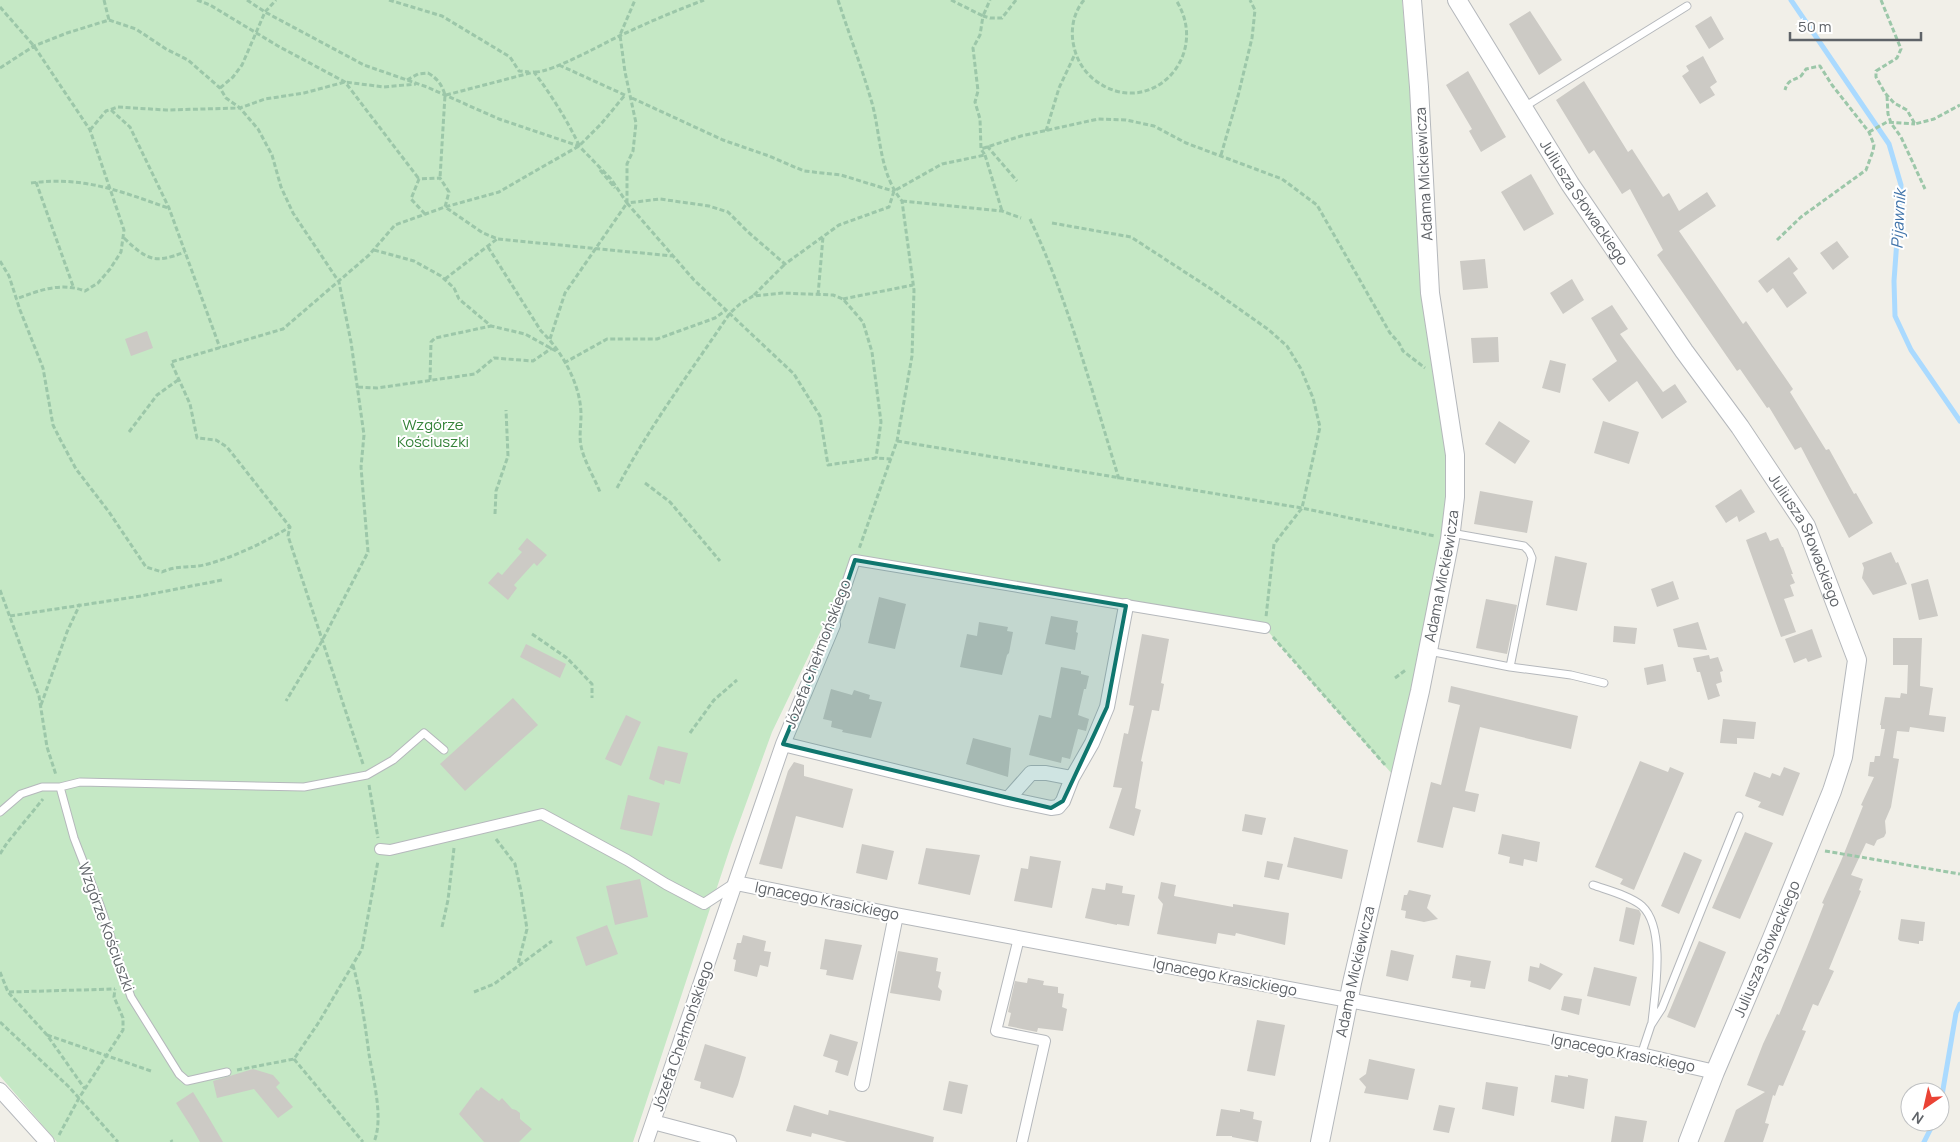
<svg xmlns="http://www.w3.org/2000/svg" width="1960" height="1142" viewBox="0 0 1960 1142" font-family="Manrope,sans-serif">
<style>
.green{fill:#c5e8c5}
.lines{fill:none;stroke-linecap:round;stroke-linejoin:round}
.stream{stroke:#aadaff;stroke-width:5}
.building{fill:#cccac5}
.service-casing{stroke:#b5b8bc;stroke-width:9}
.pedestrian-casing{stroke:#b5b8bc;stroke-width:12}
.minor-casing{stroke:#b5b8bc;stroke-width:16}
.tertiary-casing{stroke:#b5b8bc;stroke-width:20}
.path{stroke:#9cc7a9;stroke-width:3;stroke-dasharray:5 2.5;stroke-linecap:butt}
.service{stroke:#fff;stroke-width:7}
.pedestrian{stroke:#fff;stroke-width:10}
.minor{stroke:#fff;stroke-width:14}
.tertiary{stroke:#fff;stroke-width:18}
.marked{fill:#0f766e;fill-opacity:0.2;stroke:#0f766e;stroke-width:4;stroke-linejoin:round}
.labels{text-anchor:middle;stroke-width:4;stroke-linejoin:round;paint-order:stroke}
.street-label{font-size:15px;fill:#5f6368;stroke:#fff}
.park-label{font-size:15px;fill:#348238;stroke:#fff}
.water-label{font-size:16px;font-style:italic;fill:#4174aa;stroke:#fff}
</style>
<rect width="100%" height="100%" fill="#f1efe8"/>
<path class="green" d="M0 0H1402L1415 137 1455 497 1399 782 1265 628 855 560 844 575 825 622 772 732 731 845 633 1142H57L0 1076Z"/>
<g class="lines">
<path class="stream" d="M1791 0 1889 144 1901 185 1894 281 1895 316 1911 350 1960 421
M1940 1107 1956 1013 1960 1004
M1924 1142 1934 1122"/>
</g>
<path class="building" d="M1530 11 1562 60 1539 75 1509 24Z
M1711 16 1724 39 1709 49 1695 26Z
M1703 56 1717 82 1710 87 1715 95 1700 104 1682 76 1689 71 1686 66Z
M1468 71 1506 137 1481 152 1469 131 1472 129 1446 85Z
M1584 81 1628 152 1632 149 1663 197 1669 193 1679 211 1707 192 1716 206 1679 231 1743 324 1746 321 1793 389 1790 392 1826 450 1829 449 1854 494 1856 493 1873 523 1849 538 1801 447 1795 450 1769 407 1767 408 1740 369 1737 371 1657 255 1663 250 1630 189 1622 194 1594 150 1589 154 1556 100Z
M1531 174 1554 214 1524 231 1501 192Z
M1837 241 1849 257 1833 270 1820 253Z
M1789 257 1798 269 1793 273 1807 293 1787 308 1773 288 1767 293 1758 281Z
M1485 259 1488 288 1463 290 1460 261Z
M1572 279 1584 300 1563 314 1550 293Z
M1612 305 1628 329 1620 334 1663 392 1675 384 1687 402 1662 419 1637 381 1609 402 1592 379 1617 361 1591 318Z
M147 331 153 348 131 356 125 339Z
M1498 337 1499 362 1473 363 1471 338Z
M1550 360 1566 364 1560 393 1542 388Z
M1499 421 1530 441 1515 464 1485 444Z
M1603 421 1639 432 1629 464 1594 453Z
M1741 489 1755 512 1739 522 1737 516 1726 523 1715 506Z
M1480 491 1533 501 1527 533 1474 524Z
M1766 532 1770 541 1778 538 1782 547H1783L1793 574H1791L1795 583 1790 585 1794 596 1784 599 1796 632 1781 637 1746 540Z
M527 538 547 555 537 566 534 563 514 585 517 588 508 600 488 583 498 572 502 575 522 552 518 549Z
M1891 552 1896 563 1898 562 1907 584 1873 595 1862 578 1864 568 1862 563Z
M1555 556 1587 563 1577 611 1546 605Z
M1928 579 1938 616 1919 620 1911 584Z
M1673 581 1679 599 1657 607 1651 589Z
M879 597 906 604 895 649 868 643Z
M1486 599 1517 605 1507 654 1476 648Z
M1051 616 1078 621 1076 632 1078 633 1075 650 1045 644Z
M979 622 1008 627 1007 631 1013 632 1009 653 1007 655 1002 675 960 667 967 634 977 636Z
M1698 622 1707 650 1678 647 1673 629Z
M1614 626 1637 628 1635 644 1613 642Z
M1812 629 1822 657 1808 662 1806 658 1794 663 1785 639Z
M1142 634 1169 639 1161 683 1164 684 1159 711 1152 710 1141 761 1143 762 1135 808 1141 810 1134 836 1109 828 1122 788 1113 787 1124 733 1128 734 1134 706 1129 705Z
M1893 638H1922L1920 686 1933 688 1929 715 1946 717 1944 732 1910 727 1909 732 1897 731 1893 758 1899 759 1891 807 1885 821 1886 833 1884 837 1877 840 1874 846 1866 843 1851 875 1863 879 1859 890 1861 891 1829 969 1834 971 1818 1006 1813 1004 1802 1030 1806 1031 1783 1086 1779 1085 1775 1096 1773 1095 1765 1123 1769 1124 1763 1142H1724L1736 1110 1765 1092 1747 1085 1763 1044 1777 1014 1779 1015 1807 947 1824 904 1822 903 1841 861 1863 806 1861 805 1874 777 1868 776 1870 762H1874L1875 756H1880L1885 729H1881V725H1880L1885 697 1900 698 1901 693 1907 694 1908 665H1893Z
M526 644 566 664 560 678 520 657Z
M1709 655 1710 659 1718 657 1723 671 1720 672 1722 682 1716 684 1720 696 1708 700 1700 672H1697L1693 658Z
M1663 664 1666 681 1647 685 1644 668Z
M1061 667 1081 671V674L1089 676 1086 689H1084L1078 715 1089 719 1086 731 1078 729 1070 759 1062 757 1061 763 1029 755 1039 715 1051 718Z
M1451 686 1578 716 1571 749 1480 727 1465 791 1479 794 1475 812 1453 807 1443 848 1417 842 1431 782 1441 785 1460 705 1448 702Z
M831 689 852 695 854 690 870 695 869 699 882 702 871 738 842 732 843 730 831 727 832 721 823 719Z
M513 698 538 725 465 791 440 764Z
M626 715 641 722 621 766 605 759Z
M1723 719 1756 722 1754 739 1737 738V744L1720 743Z
M973 738 1011 748 1008 777 966 764Z
M658 746 688 753 680 784 665 780 664 785 649 779Z
M1640 761 1668 772 1670 767 1684 773 1634 890 1620 884 1623 879 1595 867Z
M794 762 804 765V776L853 789 843 828 796 816 782 869 759 864 788 771Z
M1784 767 1800 773 1783 816 1758 807 1761 802 1745 796 1754 772 1770 778 1772 773 1780 776Z
M628 795 660 803 652 836 620 829Z
M1245 814 1266 818 1262 835 1242 831Z
M1745 832 1773 843 1740 919 1712 908Z
M1502 834 1540 842 1537 862 1524 859 1523 866 1509 863 1510 857 1498 854Z
M1294 837 1348 850 1342 879 1287 867Z
M862 844 894 851 887 880 856 873Z
M926 848 980 855 970 895 918 884Z
M1684 852 1702 860 1679 914 1661 906Z
M1030 856 1061 861 1052 908 1014 901 1021 868 1028 869Z
M1267 861 1283 864 1279 880 1264 877Z
M640 879 648 917 615 925 606 886Z
M1161 882 1176 885 1174 896 1233 907V904L1289 913 1285 945 1236 933 1235 936 1218 933 1216 944 1157 934 1163 904 1158 898Z
M1106 883 1123 886 1122 893 1135 895 1129 926 1117 924V925L1085 918 1092 888 1105 890Z
M1409 890 1431 895 1427 908 1438 919 1424 922 1405 918 1406 911 1401 910 1404 895H1407Z
M1626 907 1639 910 1641 914 1634 945 1619 941Z
M1901 919 1925 922 1923 941H1919V944L1900 941 1898 939Z
M607 925 618 954 586 966 576 937Z
M743 935 766 941 764 951 771 952 768 967 760 965 757 977 734 971 736 960 733 959 737 943H741Z
M825 939 862 945 853 980 826 975 827 970 820 969Z
M1699 941 1726 952 1695 1028 1667 1017Z
M1391 950 1414 955 1408 981 1386 976Z
M898 951 938 958 936 971 941 972 938 987 942 991 940 1001 890 993Z
M1456 955 1491 961 1485 989 1470 987 1471 981 1452 978Z
M1540 963 1563 974 1550 990 1528 981 1530 966 1539 968Z
M1594 967 1637 977 1630 1006 1587 996Z
M1028 978 1044 981 1043 985 1058 987V993L1064 994 1062 1007 1067 1009 1063 1031 1038 1028 1037 1032 1008 1026 1011 1013 1008 1012 1015 981 1027 983Z
M1564 996 1582 999 1579 1015 1561 1010Z
M1257 1020 1285 1025 1275 1076 1247 1071Z
M830 1034 858 1042 848 1076 835 1072 838 1061 823 1056Z
M705 1044 746 1057 738 1085 733 1098 700 1088 701 1082 694 1080Z
M1369 1059 1415 1069 1408 1100 1364 1093 1366 1087 1359 1079 1366 1074Z
M253 1069 273 1075 280 1083 276 1087 293 1107 278 1118 254 1089 217 1098 213 1081Z
M1555 1075 1568 1077V1075L1588 1079 1584 1109 1551 1102Z
M949 1081 968 1085 962 1114 943 1110Z
M1486 1082 1518 1087 1514 1116 1482 1109Z
M481 1087 499 1101 502 1098 512 1109 516 1110 520 1113V1119L532 1129 519 1142H484L459 1114 477 1090 478 1091Z
M193 1092 209 1118 223 1142H200L192 1128 176 1103Z
M794 1105 828 1115 829 1110 934 1137 933 1142H847L812 1133 811 1137 786 1131Z
M1439 1105 1455 1108 1449 1133 1433 1130Z
M1221 1109 1240 1112V1109L1254 1112 1253 1119 1262 1121 1258 1142 1232 1137V1136H1216Z
M1615 1116 1647 1121 1643 1142H1611Z"/>
<g class="lines">
<defs>
<path id="service" d="M1524 107 1687 6
M1429 651 1510 667 1532 558 1529 551 1524 546 1451 533
M1510 667 1571 675 1604 683
M60 787 74 838 100 905 131 997 179 1074 187 1081 227 1072
M0 812 21 794 42 787H60L80 782 304 787 367 775 393 760 424 733 444 750
M1593 885C1607 890 1631 896 1642 906 1666 928 1655 993 1652 1022
M1641 1055 1651 1025 1662 1008 1739 816"/>
<path id="pedestrian" d="M833 625 855 560 1265 628
M380 849 390 850 542 814 627 860 666 884 704 904 736 883
M1019 938 996 1031 1045 1041 1022 1142"/>
<path id="minor" d="M783 744 1008 799 1051 808 1058 807 1063 801 1072 778 1092 743 1107 707 1126 606
M1008 799 1031 773H1046L1072 778
M736 883 896 915 1641 1055 1715 1072
M862 1084 896 915
M0 1090 47 1142
M653 1122 729 1142
M646 1142 783 744 833 625"/>
<g id="tertiary">
<path id="s1" d="M1457 0 1570 184 1684 351 1740 427 1806 526 1857 660 1843 757 1832 791 1772 938 1715 1072 1688 1142"/>
<path id="s2" d="M1320 1142 1352 983 1420 691 1450 539 1455 497V455L1430 293 1419 87 1412 0"/>
</g>
</defs>
<use href="#service" class="service-casing"/>
<use href="#pedestrian" class="pedestrian-casing"/>
<use href="#minor" class="minor-casing"/>
<use href="#tertiary" class="tertiary-casing"/>
<path class="path" d="M104 0 109 20
M197 0 210 5 278 46 345 82 419 179
M247 0 265 12 364 65 427 87 499 119 579 146 611 179 627 203 660 199 709 206 728 212 748 232 785 264 839 225 889 207 894 191 942 164 985 155 981 149
M389 0 442 16 510 57 519 71 529 72
M838 0C849 34 862 68 872 103 881 136 879 173 902 201L914 290 912 356 897 441 859 549
M951 0 983 16 990 0
M1016 0 1002 18H990L983 16 980 35 973 48 978 91 975 102 980 119 981 149 1021 136 1098 119 1126 120 1154 126 1186 143 1282 179 1317 205 1390 333 1399 343 1403 351 1425 368
M1084 0C1073 13 1070 31 1074 47 1077 61 1085 73 1096 81 1149 120 1212 57 1176 0
M1881 0 1901 49 1897 58 1876 71V77L1885 93 1894 103 1907 110 1915 124 1934 119 1960 105
M0 7 34 46 90 130 124 230 121 252 110 269 98 283 85 291C61 282 40 290 16 299
M559 65 627 96
M0 68 34 46 67 33 109 20 136 29 166 49 188 60 220 88 226 98 240 108 258 129 272 155 281 187 293 213 339 282 351 342 364 435 361 467 368 552 322 641 286 701
M535 72C552 73 609 40 628 32 653 20 678 10 704 0
M407 80 418 74 428 73C438 79 442 85 445 95L440 178
M220 88 233 77 242 65 265 12 276 0
M446 95 534 72C552 96 567 120 580 147
M1887 96 1888 114 1891 123 1901 137 1925 189
M632 98 723 140 769 156 804 171 841 175 893 191
M111 110 130 127 169 208 220 348
M90 130 106 111 118 107 166 110 240 108 265 99 304 93 345 82 384 87 416 84
M1046 131 1059 88 1075 54
M1869 132 1887 122 1915 124
M987 146 1017 181
M985 155 1002 211
M1221 155 1238 96 1252 38 1255 10 1250 0
M600 170 615 188
M36 182 73 286
M31 183C83 176 120 191 168 208
M902 201 1002 211 1021 218
M627 203 694 280 794 374 820 416 828 465 876 458 891 459
M425 214 411 199 419 179 440 178 449 192 445 207 483 233 498 239 672 256
M1030 219C1069 302 1092 392 1119 479
M1052 223 1131 237 1211 289 1269 330 1287 346 1301 369 1313 398 1320 427 1302 508 1274 544 1266 617
M124 238C147 260 154 264 185 252
M1777 240 1801 217 1866 170 1873 151 1874 145 1869 132 1832 85 1820 66 1806 69 1801 76C1793 81 1788 79 1785 90
M488 247 541 331C562 351 581 385 581 415 581 426 579 436 581 446 584 461 594 477 600 492
M374 250 414 261 441 276 454 288 459 299 491 326 525 334 556 351
M0 261 9 276 20 310 43 368 53 425 60 439 76 469 109 512 146 567 162 572C177 565 189 568 204 565 235 557 263 543 290 527
M445 279 497 239
M754 295 785 264
M818 295 823 237
M843 299 913 285
M550 339 565 293 627 203V164L633 151 636 123 625 72 620 35 635 0
M564 363 607 339H657L715 318 726 310
M430 380 431 342 435 338 491 326
M358 387 377 388 475 374 494 358 533 361 552 348
M129 432 157 395 178 380
M897 441 1302 508 1435 536
M645 483 670 502 720 561
M617 488C649 427 691 371 730 313L740 304 753 296 782 293 833 295 843 299 863 322 872 352 881 422 876 458
M495 514 496 491 508 456 506 410
M0 590 39 696 47 747 56 775
M10 616 141 596 222 580
M532 634 567 658 592 684V698
M1273 637 1386 766
M1395 678 1407 669
M41 705 67 632 80 604
M690 733 714 700 737 680
M363 764 288 536 290 527 227 447 216 440 197 438 190 404 171 362 283 329 369 255 395 225 445 207 499 192 530 174 579 146 601 124 625 95
M369 785 378 838
M496 839 515 864 521 891 527 929 518 964
M1825 851 1960 874
M0 854 7 843 43 799
M442 927 448 900 454 848
M353 965C361 995 365 1024 369 1054 373 1079 384 1118 374 1142
M0 972 8 992 47 1035 85 1089
M9 992 115 989
M474 992 494 984 552 941
M0 1022 69 1087 118 1142
M47 1035 151 1071
M294 1059 363 1142
M237 1070 294 1059 319 1022 362 949 378 861
M59 1135 79 1098 123 1030V1018L114 997 115 989
M171 1140 172 1142"/>
<use href="#service" class="service"/>
<use href="#pedestrian" class="pedestrian"/>
<use href="#minor" class="minor"/>
<use href="#tertiary" class="tertiary"/>
</g>
<path class="marked" d="M855 560 1126 606 1107 707 1063 801 1051 808 783 744 833 625Z"/>
<g class="labels">
<g class="street-label">
<text transform="translate(1424 174) rotate(-93)" y="5">Adama Mickiewicza</text>
<text dy="5" stroke="none"><textPath href="#s1" startOffset="239">Juliusza Słowackiego</textPath></text>
<text dy="5" stroke="none"><textPath href="#s1" startOffset="644">Juliusza Słowackiego</textPath></text>
<text dy="5" stroke="none"><textPath href="#s2" startOffset="579">Adama Mickiewicza</textPath></text>
<text transform="translate(818 654) rotate(-69)" y="5">Józefa Chełmońskiego</text>
<text transform="translate(827 901) rotate(11)" y="5">Ignacego Krasickiego</text>
<text transform="translate(106 927) rotate(70)" y="5">Wzgórze Kościuszki</text>
<text transform="translate(1767 949) rotate(-67)" y="5">Juliusza Słowackiego</text>
<text dy="5" stroke="none"><textPath href="#s2" startOffset="174">Adama Mickiewicza</textPath></text>
<text transform="translate(1225 977) rotate(11)" y="5">Ignacego Krasickiego</text>
<text transform="translate(683 1036) rotate(-71)" y="5">Józefa Chełmońskiego</text>
<text transform="translate(1623 1053) rotate(11)" y="5">Ignacego Krasickiego</text>
</g>
<g class="park-label">
<text x="433" y="430">Wzgórze<tspan x="433" dy="17">Kościuszki</tspan></text>
</g>
<g class="water-label">
<text transform="translate(1898 219) rotate(-87)" y="6">Pijawnik</text>
</g>
</g>
<g transform="translate(1925 1107) rotate(214)"><circle r="24" fill="#ffffff" stroke="#bfc1c3"/>
<path d="M0-4L9 19L0 12L-9 19Z" fill="#ea4335"/>
<text y="-8" font-size="14" font-weight="bold" text-anchor="middle" fill="#5f6368">N</text>
</g>
<path d="M1790 32v8h131v-8" fill="none" stroke="#5f6368" stroke-width="2.5"/>
<text x="1798" y="32" font-size="15" fill="#5f6368" stroke="#ffffff" stroke-width="4" paint-order="stroke">50 m</text>
</svg>
